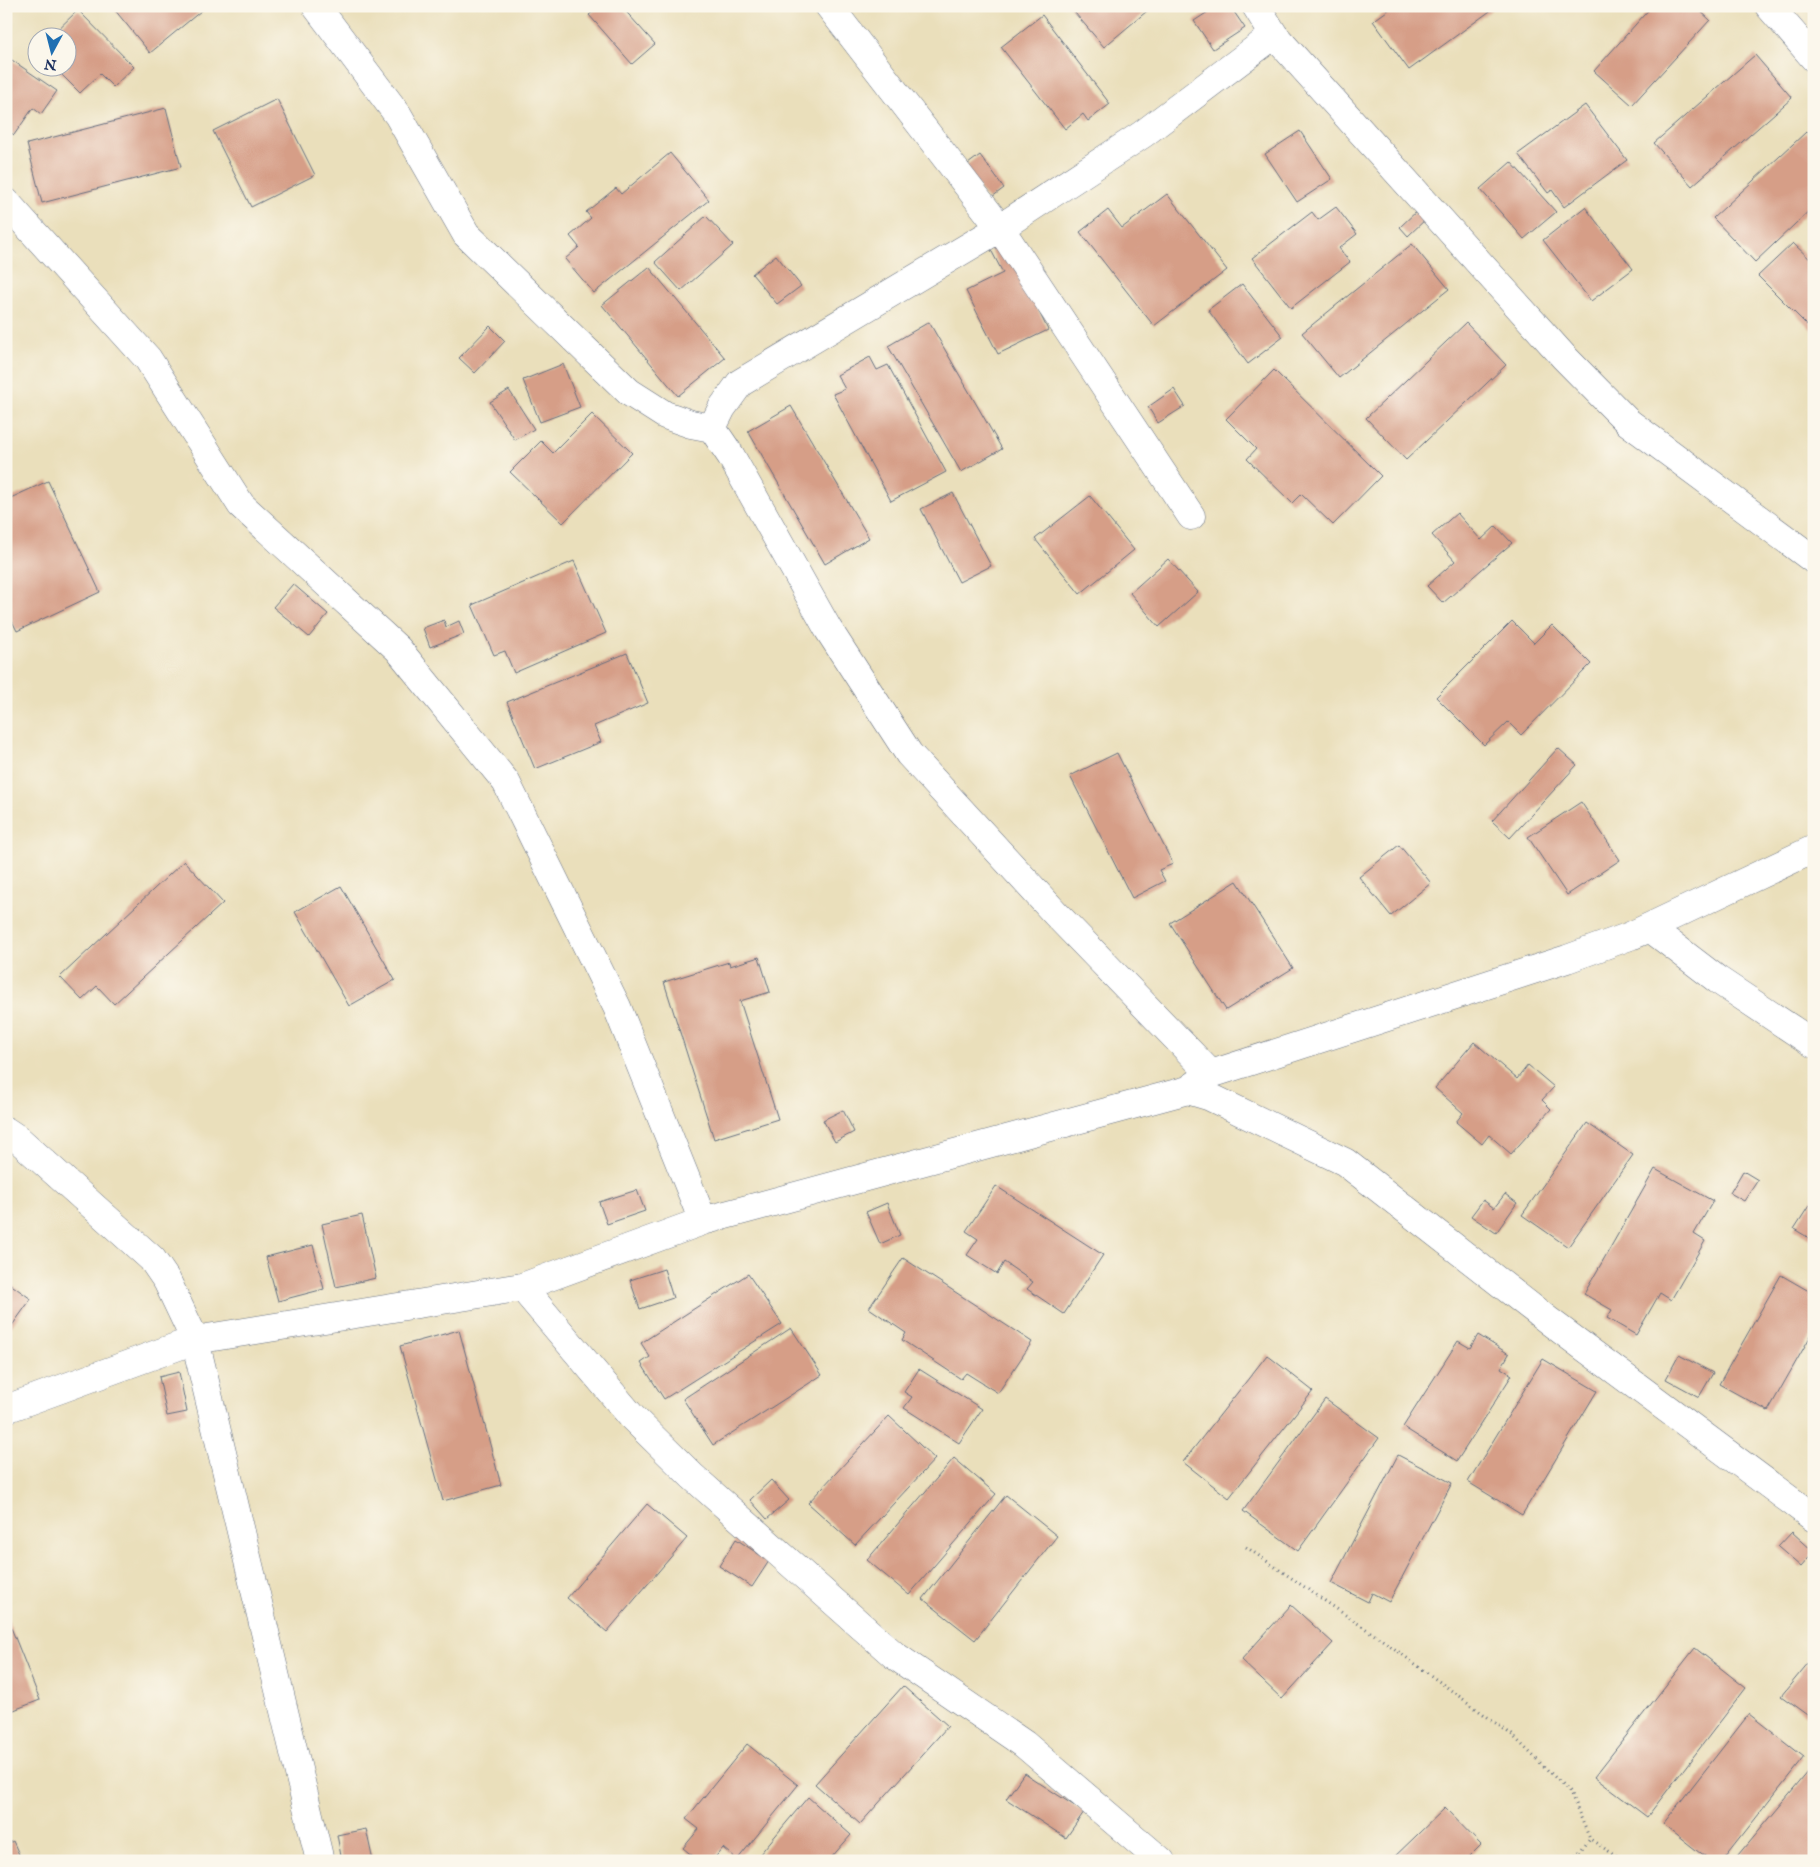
<svg xmlns="http://www.w3.org/2000/svg" width="1820" height="1867" viewBox="0 0 1820 1867" font-family="'IM FELL English',serif">
<style>
.building{fill:#d69e87}
.lines{fill:none;stroke-linecap:round;stroke-linejoin:round}
.street-casing{stroke:#636d7f;stroke-width:29}
.path{stroke:#636d7f;stroke-width:3;stroke-dasharray:1 4;stroke-linecap:butt}
.street{stroke:#fff;stroke-width:28}
</style>
<rect width="100%" height="100%" fill="#fbf7ec"/>
<filter id="ink" filterUnits="userSpaceOnUse"><feTurbulence type="fractalNoise" baseFrequency=".02" numOctaves="2"/><feDisplacementMap in="SourceGraphic" scale="10" xChannelSelector="R" yChannelSelector="G"/><feConvolveMatrix kernelMatrix="1 2 1 2 8 2 1 2 1" color-interpolation-filters="sRGB"/></filter>
<filter id="wash" filterUnits="userSpaceOnUse"><feTurbulence type="fractalNoise" baseFrequency=".0096" numOctaves="4" result="noise"/><feDisplacementMap in="SourceGraphic" scale="20" xChannelSelector="R" yChannelSelector="G"/><feGaussianBlur stdDeviation="1.12" result="paint"/><feColorMatrix in="noise" values="0 0 0 0 0 0 0 0 0 0 0 0 0 0 0 0 0 1.4 0 .05"/><feComposite in="paint" operator="in"/></filter>
<g filter="url(#wash)">
<rect width="100%" height="100%" fill="#eadfbb"/>
<g id="blocks">
<path class="building" d="M118 6H207L150 53 114 9Z
M600 6H621L655 44 632 64 589 15Z
M1069 6H1153L1104 47Z
M1217 6H1230L1245 28 1213 49 1194 21Z
M1394 6H1497L1409 70 1373 21Z
M1652 6H1695L1710 20 1632 105 1594 71Z
M78 10 134 67 113 87 100 74 80 93 55 68H68V38H49Z
M1042 15 1110 104 1088 121 1083 114 1065 129 1001 47Z
M1755 55 1792 98 1692 186 1654 143Z
M6 56 57 91 41 114 33 108 14 135 6 129Z
M277 99 315 175 251 207 213 131Z
M1585 105 1627 160 1564 207 1552 190 1548 193 1518 154Z
M166 108 181 167 42 203 27 144Z
M1300 131 1332 179 1297 202 1265 154Z
M1806 132 1814 140V206L1755 262 1713 218Z
M670 153 709 200 594 293 565 259 579 247 570 236 591 218 586 212 616 188 621 194Z
M980 155 1004 188 988 200 964 167Z
M1511 162 1556 212 1524 239 1480 189Z
M1167 194 1227 270 1154 326 1080 232 1108 210 1122 228Z
M1336 207 1357 234 1339 248 1350 262 1291 308 1252 258 1312 212 1318 220Z
M1585 207 1633 269 1591 301 1543 240Z
M1419 209 1427 218 1408 236 1400 227Z
M706 216 733 245 681 291 655 262Z
M1004 241 1048 330 998 354 966 291 1003 273 990 248Z
M1793 243 1814 263V332L1758 276Z
M1412 244 1449 289 1339 378 1302 333Z
M776 255 801 286 777 304 752 274Z
M649 267 725 358 678 396 602 305Z
M1242 284 1283 337 1248 364 1208 310Z
M929 322 1002 449 961 472 888 346Z
M1466 323 1506 365 1406 460 1366 418Z
M490 326 505 341 475 373 459 358Z
M870 357 877 370 888 365 946 472 891 501 833 394 845 389 837 375Z
M563 364 580 407 540 422 523 380Z
M1274 370 1381 476 1333 525 1301 494 1292 503 1247 459 1256 449 1226 419Z
M1174 389 1185 406 1158 423 1148 407Z
M509 390 534 429 515 440 490 402Z
M791 406 869 538 825 564 748 431Z
M592 414 632 453 563 523 510 472 541 441 553 453Z
M48 481 100 592 17 631 6 609V500Z
M953 493 991 566 959 582 921 509Z
M1090 496 1134 550 1080 594 1035 539Z
M1457 513 1481 540 1496 526 1512 543 1443 603 1427 586 1455 561 1432 535Z
M1168 559 1198 592 1159 627 1130 593Z
M574 561 606 633 514 673 505 651 494 655 472 605Z
M293 584 328 614 309 637 273 607Z
M444 620 446 627 459 621 464 634 430 647 423 628Z
M1512 621 1534 643 1552 625 1591 664 1521 735 1508 722 1484 745 1436 697Z
M627 653 648 703 594 726 601 742 535 769 507 702Z
M1558 748 1577 765 1510 838 1492 821Z
M1117 753 1173 864 1159 870 1165 881 1132 898 1070 776Z
M1581 802 1620 860 1567 895 1528 837Z
M1399 845 1431 883 1391 916 1359 877Z
M184 861 223 903 114 1004 97 986 82 1000 60 977Z
M1237 881 1293 968 1226 1010 1170 923Z
M341 886 395 980 349 1006 295 912Z
M759 957 770 992 740 1001 778 1119 714 1139 664 982 729 962 730 966Z
M1474 1042 1517 1079 1528 1065 1554 1087 1542 1100 1551 1109 1511 1154 1489 1135 1482 1144 1456 1122 1463 1113 1435 1088Z
M843 1110 854 1132 835 1142 823 1120Z
M1587 1123 1633 1155 1568 1247 1522 1215Z
M1655 1169 1713 1201 1694 1234 1705 1241 1671 1300 1660 1293 1636 1335 1607 1318 1612 1310 1584 1294Z
M1743 1171 1758 1180 1744 1201 1730 1193Z
M996 1186 1103 1255 1064 1314 1027 1289 1033 1282 1004 1262 997 1274 967 1255 978 1239 966 1231Z
M637 1190 645 1211 607 1224 599 1202Z
M1505 1194 1517 1203 1496 1233 1471 1216 1483 1200 1494 1208Z
M1814 1198V1241L1794 1229Z
M887 1203 900 1235 880 1244 866 1212Z
M362 1215 376 1278 336 1287 322 1224Z
M313 1245 324 1289 278 1301 266 1257Z
M903 1258 1032 1342 998 1393 966 1373 961 1379 902 1340 906 1333 869 1308Z
M664 1269 673 1298 640 1309 630 1280Z
M748 1274 782 1324 664 1399 641 1363 650 1357 641 1343Z
M1781 1275 1814 1294V1330L1768 1411 1719 1384Z
M6 1281 31 1299 6 1334Z
M791 1328 822 1375 713 1445 683 1399Z
M459 1330 501 1485 443 1501 400 1346Z
M1478 1335 1509 1354 1501 1368 1512 1375 1457 1461 1403 1427 1458 1341 1470 1348Z
M1267 1355 1313 1391 1229 1498 1183 1462Z
M1679 1355 1713 1373 1699 1397 1666 1379Z
M1543 1359 1597 1391 1522 1515 1468 1482Z
M919 1369 982 1409 959 1443 904 1408 912 1397 904 1392Z
M179 1372 187 1412 167 1416 159 1377Z
M1325 1399 1379 1438 1298 1551 1243 1511Z
M889 1416 935 1459 855 1545 808 1503Z
M1398 1455 1452 1483 1389 1602 1372 1593 1368 1602 1331 1583Z
M954 1458 996 1494 909 1595 867 1560Z
M771 1480 789 1500 767 1519 750 1500Z
M1006 1495 1057 1536 975 1640 923 1599Z
M647 1504 687 1538 607 1632 567 1598Z
M1792 1532 1814 1552 1801 1567 1778 1547Z
M736 1539 769 1561 752 1587 719 1566Z
M1291 1605 1333 1643 1282 1699 1241 1660Z
M6 1615 40 1700 6 1713Z
M1695 1648 1746 1688 1647 1817 1594 1777Z
M1814 1656V1720L1781 1696Z
M903 1686 948 1726 860 1824 815 1784Z
M1749 1714 1804 1757 1722 1861H1710L1663 1824Z
M747 1744 798 1785 737 1860 723 1848 712 1861H699L683 1848 699 1829 686 1819Z
M1814 1765V1861H1734Z
M1024 1773 1084 1812 1066 1838 1006 1799Z
M808 1797 851 1835 830 1859 833 1861H754Z
M1445 1808 1481 1845 1465 1861H1390Z
M366 1829 373 1861H342L337 1835Z
M13 1841 22 1861H6V1845Z"/>
</g>
</g>
<g filter="url(#ink)">
<use href="#blocks" fill-opacity="0" stroke="#636d7f" stroke-width="1"/>
<g class="lines">
<defs>
<path id="street" d="M316 6 398 115 466 234 629 392 665 415 691 424 712 428
M829 6 1000 228 1191 516
M1256 6 1274 35 1564 357 1628 422 1814 560
M1769 6 1814 58
M6 202 148 359 241 505 398 649 506 782 617 1007 703 1221
M1633 935 1650 928 1718 980 1814 1044
M1211 1074 1056 914 909 754 828 629 731 456 712 428 722 408 740 383 1000 228 1143 134 1274 35
M1188 1090 1208 1096 1345 1162 1549 1321 1814 1518
M6 1131 18 1139 152 1259 167 1281 195 1340 320 1861
M522 1287 632 1417 692 1476 894 1655 1024 1744 1161 1861
M6 1409 195 1340 522 1287 703 1221 1188 1090 1211 1074 1567 959 1630 936 1814 849"/>
</defs>
<use href="#street" class="street-casing"/>
<path class="path" d="M1246 1547 1388 1644 1512 1735 1570 1792 1590 1839 1624 1861
M1573 1861 1590 1839"/>
<use href="#street" class="street"/>
</g>
</g>
<rect width="1820" height="1867" fill="none" stroke="#fbf7ec" stroke-width="25"/>
<g transform="translate(52 52) rotate(187)"><circle r="24" fill="#fbf7ec" stroke="#a1a7b3"/>
<path d="M0-4L9 19L0 12L-9 19Z" fill="#1f6fb2"/>
<text y="-8" font-size="14" font-weight="bold" text-anchor="middle" fill="#1b2f5e">N</text>
</g>
</svg>
